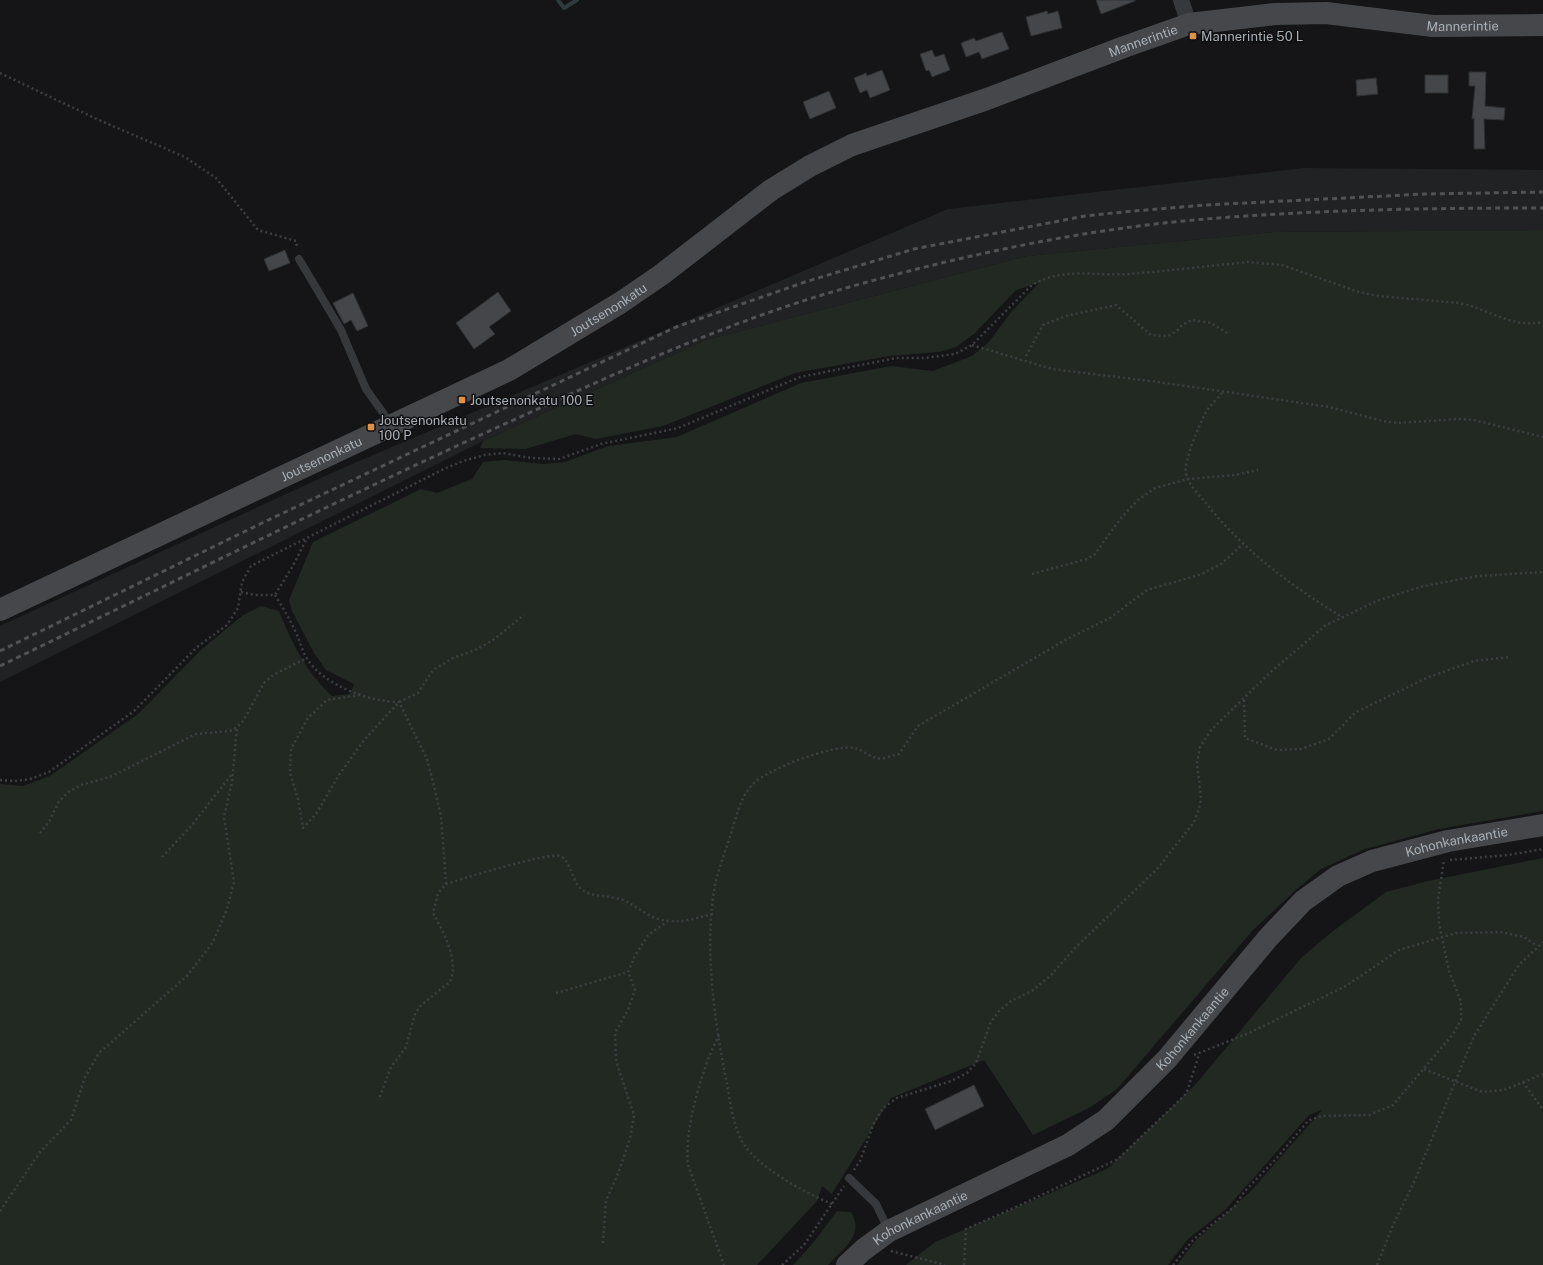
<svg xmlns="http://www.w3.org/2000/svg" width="1543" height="1265" font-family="'Public Sans',sans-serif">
  <rect width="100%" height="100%" fill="#151517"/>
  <path fill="#212224" d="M 1304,168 L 1543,170 L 1543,230 L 1274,232 L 1027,256 L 703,341 L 483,441 L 0,682 L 0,626 L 336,471 L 948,209 Z"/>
  <path fill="#222922" d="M 1543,230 L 1543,811 L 1439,829 L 1365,849 L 1321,869 L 1298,888 L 1253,930 L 1117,1089 L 1089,1108 L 1033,1135 L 984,1060 L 891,1098 L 832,1194 L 822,1186 L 817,1201 L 757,1265 L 0,1265 L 0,784 L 23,786 L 50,776 L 138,714 L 202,649 L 242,616 L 261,606 L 279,611 C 292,643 306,672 332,696 L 350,694 L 354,684 L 326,670 L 314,653 L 292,611 L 289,600 L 313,542 L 421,489 L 437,493 L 472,479 L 483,462 L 504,460 L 543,464 L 565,462 L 608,446 L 677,437 L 801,383 L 891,366 L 933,371 L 972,356 L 988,343 L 1012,311 L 1039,283 L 1016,290 L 975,333 L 956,347 L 939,352 L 889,356 L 795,373 L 663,426 L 596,439 L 576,434 L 525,449 L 480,448 L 483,441 L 703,341 L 1027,256 L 1274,232 Z
    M 1543,858 L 1543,1265 L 1177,1265 L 1196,1240 L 1251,1191 L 1322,1110 L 1309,1115 L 1226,1209 L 1188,1239 L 1168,1265 L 906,1265 L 935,1242 L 1107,1169 L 1195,1085 L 1301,958 L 1333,931 L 1386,892 L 1428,881 Z
    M 837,1211 L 851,1212 C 865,1236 843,1248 828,1265 L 793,1265 L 813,1243 Z"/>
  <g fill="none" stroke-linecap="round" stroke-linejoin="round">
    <path stroke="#2f3a3e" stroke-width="4" d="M 558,0 L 564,8 L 577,0"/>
  </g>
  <path fill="#44464a" stroke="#2f3033" d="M 1096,0 L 1135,0 L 1135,1 L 1101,14 Z
    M 1047,11 L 1048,14 L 1058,11 L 1062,28 L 1031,36 L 1026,17 Z
    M 1002,32 L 1009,49 L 982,59 L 979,52 L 966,57 L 961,43 L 974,38 L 976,41 Z
    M 932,50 L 935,57 L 944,54 L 950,70 L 932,77 L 929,70 L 926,71 L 920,54 Z
    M 882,70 L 890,90 L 870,98 L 867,90 L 860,93 L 854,78 L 866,73 L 867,76 Z
    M 1469,72 L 1486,72 L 1485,106 L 1505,108 L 1504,120 L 1484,119 L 1485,149 L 1474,149 L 1474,118 L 1472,119 L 1475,86 L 1469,86 Z
    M 1425,75 L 1448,75 L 1448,93 L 1425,93 Z
    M 1376,78 L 1378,94 L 1357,96 L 1356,80 Z
    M 829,91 L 836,108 L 810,119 L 803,102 Z
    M 285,250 L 290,263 L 269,271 L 264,259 Z
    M 498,292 L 511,311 L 489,327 L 495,334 L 474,349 L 456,323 Z
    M 353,293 L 368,326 L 357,331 L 351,320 L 344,324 L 333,303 Z
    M 974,1085 L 984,1106 L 935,1130 L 925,1109 Z"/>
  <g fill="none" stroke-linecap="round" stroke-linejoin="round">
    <path stroke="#3d3f42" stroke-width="2.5" stroke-dasharray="2 3" stroke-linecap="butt" d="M 0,73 L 101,121 L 185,157 L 216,178 L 258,230 L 296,241 L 297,249
      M 972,345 L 1052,369 L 1158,382 L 1329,407 L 1383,421 L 1397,423 L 1460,419 L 1474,420 L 1543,437
      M 1026,356 L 1043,325 L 1066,316 L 1116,305 L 1151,335 L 1168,336 L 1177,331 L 1182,325 L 1192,320 L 1211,323 L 1227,333
      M 1222,393 C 1217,399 1209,406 1205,414 C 1199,426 1183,462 1186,474 C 1189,485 1198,494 1205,502 C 1243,550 1290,585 1342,617
      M 1032,574 L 1087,559 L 1094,555 L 1121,518 L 1138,500 L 1155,488 L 1188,479 L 1235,475 L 1258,470
      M 241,592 L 255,595 L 275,595 L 294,564 L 307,538
      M 275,595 C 283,608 291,621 297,635 C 300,642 302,650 306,657 C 322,685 370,702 399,702 L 427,759 L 434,786 L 441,816 L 446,884 L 438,893 L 433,913 C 444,933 459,960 450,982 L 421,1005 L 415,1014 L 406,1047 L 391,1067 L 379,1099
      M 360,695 L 327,700 L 308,718 L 291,749 L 290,773 L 298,799 L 303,828 L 316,814 L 339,775 L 364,740 L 399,702 L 418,693 L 433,670 L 453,658 L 475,650 L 492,641 L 524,615
      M 1244,700 L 1245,738 L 1277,750 L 1301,749 L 1329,739 L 1356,712 L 1429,677 L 1474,661 L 1510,657
      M 0,780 L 14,781 L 30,779 L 49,772 L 134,711 L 197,647 L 227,625 L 238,608 L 242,582 L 251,566 L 444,469 L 463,461 L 485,455 L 502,453 L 531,458 L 559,459 L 601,444 L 678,428 L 800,377 L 896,358 L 925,358 L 955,354 L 972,345 L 1032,285 C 1062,267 1095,276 1128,274 C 1168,271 1208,266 1248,262 L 1282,265 L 1359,292 L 1378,296 L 1459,303 C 1487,308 1513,329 1543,322
      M 40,833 L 49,822 L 58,803 L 67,793 L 81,785 L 110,777 L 196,734 L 230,731 L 237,727 L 243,721 L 264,683 L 273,675 L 307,658
      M 162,857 L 192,825 L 232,774
      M 1450,860 L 1508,855 L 1543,849
      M 446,884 C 461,879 549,852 560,856 C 571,861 572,881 581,889 C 591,897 604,895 616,898 C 630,901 640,911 653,917 C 673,926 693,919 713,914
      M 556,993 L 628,972 L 635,956 L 648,935 L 668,921
      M 719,1035 C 702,1068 684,1129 688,1165 L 724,1265
      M 1194,1055 L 1249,1033 L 1346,986 L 1399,950 L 1456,933 L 1500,932 L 1524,937 L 1537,946
      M 1424,1069 L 1482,1092 L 1504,1090 L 1543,1074
      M 1523,1082 L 1543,1110
      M 854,1170 L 860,1161 L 874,1123 L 883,1108 L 897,1098 L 951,1081 L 967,1073 L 976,1063 L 990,1024 L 998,1012 L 1011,1001 L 1032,991 L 1051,975 L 1075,948 L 1158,868 L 1194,822 L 1199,809 L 1201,798 L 1197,763 L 1200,747 L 1211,730 L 1273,670 L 1326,625 L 1379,600 L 1424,586 L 1478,576 L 1543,572
      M 832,1204 C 806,1193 756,1167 742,1141 C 732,1122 730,1099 726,1079 C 714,1019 704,946 715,885 C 719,866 727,848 732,830 C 737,814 741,796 753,784 C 767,769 834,744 854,748 C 862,749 869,757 877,758 C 883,760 893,755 899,754 L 918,726 L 1067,639 L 1110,618 L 1147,590 L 1202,574 L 1221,564 L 1243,544
      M 0,1211 L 40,1152 L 71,1120 L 85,1077 L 99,1053 L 187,976 L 213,942 L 227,909 L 234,882 L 224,817 L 232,782 L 237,727
      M 603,1243 L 606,1201 L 619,1171 L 630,1139 L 634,1115 L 616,1061 L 615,1033 L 628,1010 L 635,990 L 628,972
      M 891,1251 L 945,1265
      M 782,1265 L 804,1245 L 844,1186
      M 964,1265 L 966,1229 L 1016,1207 L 1118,1159 L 1186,1094 L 1200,1052
      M 1173,1265 L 1194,1239 L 1235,1206 L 1244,1192 L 1275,1160 L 1308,1121 L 1321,1116 L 1369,1115 L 1393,1105 L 1453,1034 L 1461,1020 L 1461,1002 L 1449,971 L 1439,923 L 1438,899 L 1444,860
      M 1377,1265 L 1394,1223 L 1414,1182 L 1474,1036 L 1519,965 L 1543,942"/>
    <path stroke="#36383b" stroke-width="8" d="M 299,259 L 341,330 L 366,389 L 391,424
      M 849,1178 L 876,1204 L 889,1231"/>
    <path stroke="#36383b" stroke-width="16" d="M 1181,0 L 1189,24"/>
    <g stroke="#45474b" stroke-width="22">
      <path id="s1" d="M 0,610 L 509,370 L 620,303 L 661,275 L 771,190 L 810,166 L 852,145 L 987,99 L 1124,47 L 1189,24 L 1275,14 L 1326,13 L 1433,26 L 1543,25"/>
      <path id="s2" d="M 847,1265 L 863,1250 L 889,1231 L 1068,1145 L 1106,1120 L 1167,1059 L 1268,938 L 1303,901 L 1338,876 L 1372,861 L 1448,841 L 1543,825"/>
    </g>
    <path stroke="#505256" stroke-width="3" stroke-dasharray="5 4" stroke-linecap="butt" d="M 0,651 L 262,523 L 676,327 L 805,282 L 914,249 L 1085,216 L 1123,212 L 1205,205 L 1425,194 L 1543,192
      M 0,666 C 172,583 343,497 518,418 C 627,368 737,318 853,286 C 961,256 1071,232 1183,221 C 1302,210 1423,208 1543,208"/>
  </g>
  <g fill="#e19143" stroke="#101012" stroke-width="1.5">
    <rect x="1189" y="32" width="8" height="8" rx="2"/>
    <rect x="458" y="396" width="8" height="8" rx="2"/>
    <rect x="367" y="423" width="8" height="8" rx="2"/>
  </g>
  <g text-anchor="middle" stroke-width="3" stroke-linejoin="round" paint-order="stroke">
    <g font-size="13" fill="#a8afb6" stroke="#101012">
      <text dy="5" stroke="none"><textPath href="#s1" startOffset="1607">Mannerintie</textPath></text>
      <text dy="5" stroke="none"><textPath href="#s1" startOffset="1283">Mannerintie</textPath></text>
      <text dy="5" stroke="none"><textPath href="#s1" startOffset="679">Joutsenonkatu</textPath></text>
      <text dy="5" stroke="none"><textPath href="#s1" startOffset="355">Joutsenonkatu</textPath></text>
      <text dy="5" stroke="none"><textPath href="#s2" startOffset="760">Kohonkankaantie</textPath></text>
      <text dy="5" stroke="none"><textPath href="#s2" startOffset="424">Kohonkankaantie</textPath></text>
      <text dy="5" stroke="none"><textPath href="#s2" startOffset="88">Kohonkankaantie</textPath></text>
    </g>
    <g font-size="13" fill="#a8afb6" stroke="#101012" text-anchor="start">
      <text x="1201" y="41">Mannerintie 50 L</text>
      <text x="470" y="405">Joutsenonkatu 100 E</text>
      <text x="379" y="425">Joutsenonkatu<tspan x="379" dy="15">100 P</tspan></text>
    </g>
  </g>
</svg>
